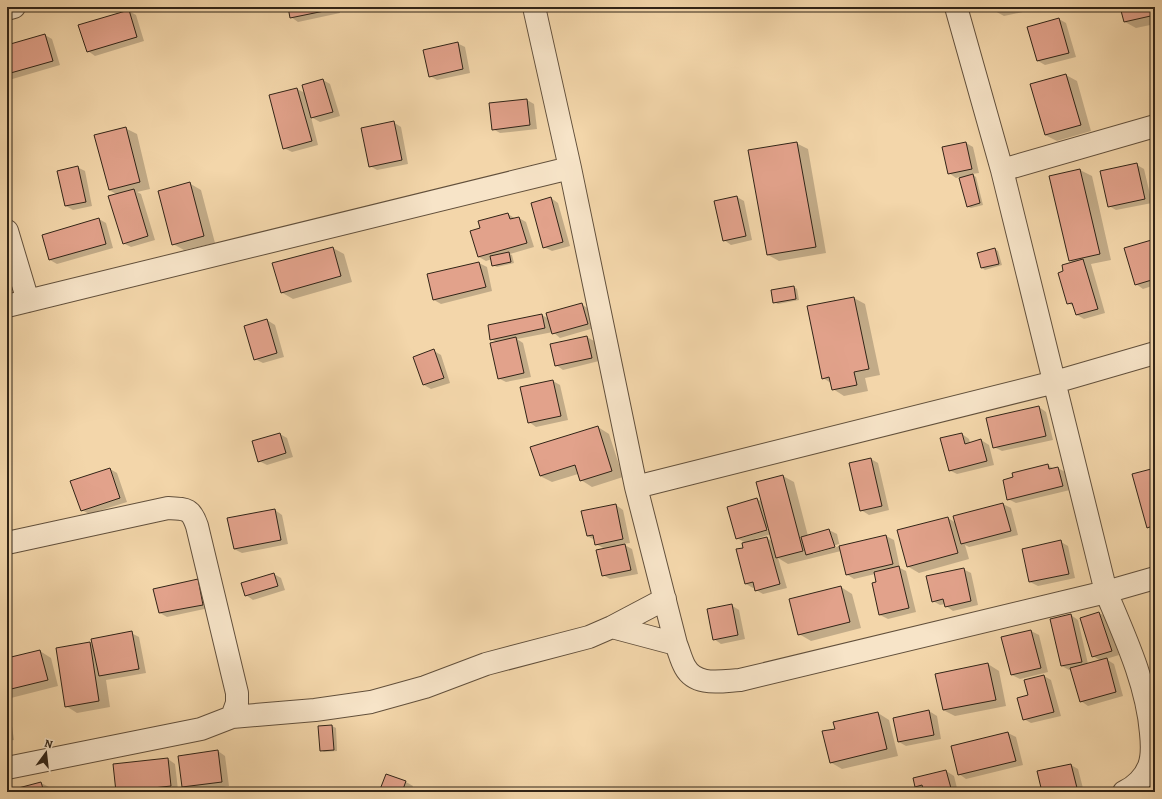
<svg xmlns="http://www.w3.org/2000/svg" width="1162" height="799" font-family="Alegreya,serif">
  <rect width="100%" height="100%" fill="#f3d6aa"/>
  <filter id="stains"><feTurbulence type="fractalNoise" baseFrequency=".005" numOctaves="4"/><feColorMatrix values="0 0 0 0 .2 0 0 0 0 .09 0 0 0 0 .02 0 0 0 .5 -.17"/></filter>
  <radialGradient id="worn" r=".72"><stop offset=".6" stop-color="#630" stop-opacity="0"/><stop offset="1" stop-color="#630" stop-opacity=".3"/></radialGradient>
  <path fill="#0003" fill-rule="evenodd" d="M 289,7 L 339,7 L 340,13 L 298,22 L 291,17 Z
    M 992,7 L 1046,7 L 1004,16 L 993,10 Z
    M 1121,7 L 1155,7 L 1155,24 L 1136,28 L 1125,22 Z
    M 129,11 L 136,15 L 144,41 L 95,56 L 88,51 Z
    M 1059,19 L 1066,23 L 1076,57 L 1045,65 L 1038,61 L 1028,28 Z
    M 45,35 L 52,39 L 60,65 L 9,80 L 7,78 L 7,46 Z
    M 457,43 L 465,47 L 470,73 L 437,80 L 430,76 Z
    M 1066,75 L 1077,81 L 1091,131 L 1057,141 L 1045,135 Z
    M 323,80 L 330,84 L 340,116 L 320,122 L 311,117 L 318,145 L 292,152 L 284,148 L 297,89 L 305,93 Z
    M 527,100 L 534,104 L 537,129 L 500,133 L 493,129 Z
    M 393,122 L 401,127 L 408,164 L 377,170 L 370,166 Z
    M 125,128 L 137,134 L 150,189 L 137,192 L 141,194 L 155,240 L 131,247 L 123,243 L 118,195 L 109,190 Z
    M 796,143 L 808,149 L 826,253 L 779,261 L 768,255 Z
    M 966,143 L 973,147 L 979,173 L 972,174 L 976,177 L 983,205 L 971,208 L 967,206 L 960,177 L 956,178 L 949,173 Z
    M 1137,165 L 1144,169 L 1152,203 L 1116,210 L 1109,206 Z
    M 77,167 L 85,171 L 92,206 L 73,210 L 66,206 Z
    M 1080,170 L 1092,176 L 1111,260 L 1091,264 L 1105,313 L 1084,319 L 1077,315 L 1075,307 L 1068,303 L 1074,263 L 1069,260 L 1050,176 Z
    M 189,183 L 201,190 L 215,243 L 184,250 L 173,244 Z
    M 737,197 L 744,201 L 752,240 L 731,245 L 724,240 Z
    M 551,198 L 558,203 L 570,246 L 552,251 L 544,247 Z
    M 508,214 L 516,219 L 519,218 L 526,222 L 534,247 L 510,254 L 512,255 L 514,263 L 497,267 L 493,265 L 492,259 L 486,261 L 479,257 L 481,229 Z
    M 99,219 L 106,223 L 113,248 L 57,264 L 50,260 L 43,235 Z
    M 1155,240 L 1155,285 L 1143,289 L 1136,284 Z
    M 333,248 L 344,254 L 352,282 L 293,299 L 281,292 Z
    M 995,249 L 998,251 L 1002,265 L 985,270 L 982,268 Z
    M 479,263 L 487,267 L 492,291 L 441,304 L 434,300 Z
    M 794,287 L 797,289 L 799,300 L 778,304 L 774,302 Z
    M 854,298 L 865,304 L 880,375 L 865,378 L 868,391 L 844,396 L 833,389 L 831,383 L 823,378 Z
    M 581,304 L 589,309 L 594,328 L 560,338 L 553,332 L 517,339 L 523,343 L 531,377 L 506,382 L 498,378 L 497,342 L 491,339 L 542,315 L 549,319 Z
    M 267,320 L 275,325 L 284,357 L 263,363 L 255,359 Z
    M 587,337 L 594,341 L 599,361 L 563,370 L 556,365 Z
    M 434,351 L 441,355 L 450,383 L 431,389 L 424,385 Z
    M 553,381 L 560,385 L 568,420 L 536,427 L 529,422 Z
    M 1039,407 L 1046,412 L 1053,440 L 1002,451 L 994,447 Z
    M 598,427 L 609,434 L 623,477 L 592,487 L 581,480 L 578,474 L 552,482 L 540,476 Z
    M 280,434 L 287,438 L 293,457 L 267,465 L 259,461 Z
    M 962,434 L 969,439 L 970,443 L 981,440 L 989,445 L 994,465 L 957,474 L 949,470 Z
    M 871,459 L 878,463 L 889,510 L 869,515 L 861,510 Z
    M 1048,465 L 1054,469 L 1058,468 L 1065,472 L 1070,490 L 1016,503 L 1008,499 Z
    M 110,469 L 117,473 L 127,502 L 89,514 L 82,510 Z
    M 1155,469 L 1155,531 L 1148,527 Z
    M 783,476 L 794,482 L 808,536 L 829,530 L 837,534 L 840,547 L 886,536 L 894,540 L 900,568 L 906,571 L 916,612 L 888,619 L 880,615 L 873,584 L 878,583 L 875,574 L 854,579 L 846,574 L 841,551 L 788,564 L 778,558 L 787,588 L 763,594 L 756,590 L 755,587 L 753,588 L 746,584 L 745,548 L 746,543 L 737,538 L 757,499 L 762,502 ZM 771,527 L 772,529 L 741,538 L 741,536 ZM 771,534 L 773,542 L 767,538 L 756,541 L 755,539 ZM 839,544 L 840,546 L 813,554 L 813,552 Z
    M 1003,504 L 1011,508 L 1018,535 L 969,547 L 965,545 L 969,559 L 919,573 L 907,566 L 948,518 L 956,523 Z
    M 616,505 L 623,510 L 630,543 L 623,544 L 632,549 L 638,574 L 610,579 L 603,575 L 605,549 L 596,544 L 595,540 L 587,536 Z
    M 275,510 L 282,515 L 288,544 L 242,553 L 234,549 Z
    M 1061,542 L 1068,546 L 1075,578 L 1038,586 L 1030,582 L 1023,550 Z
    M 963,569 L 971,573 L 978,605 L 953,611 L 946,606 L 945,604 L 940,605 L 933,601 Z
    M 274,574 L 281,578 L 285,590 L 253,600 L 246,595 Z
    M 197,581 L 205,585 L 209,608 L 167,617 L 160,613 Z
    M 841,587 L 852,594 L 861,628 L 811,641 L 799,634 Z
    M 731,605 L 739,610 L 745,639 L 721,644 L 714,639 Z
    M 1099,613 L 1107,617 L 1119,655 L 1106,659 L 1114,664 L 1123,696 L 1088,706 L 1081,701 L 1072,669 L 1069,670 L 1062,666 L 1071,615 L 1078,620 L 1088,664 L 1101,661 L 1093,656 L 1081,619 Z
    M 1031,631 L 1039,635 L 1048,672 L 1020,679 L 1012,675 L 1002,638 Z
    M 131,633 L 139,637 L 146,673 L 106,680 L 110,707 L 77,713 L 66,706 L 90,643 L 94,646 Z
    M 40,651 L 51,658 L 58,686 L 7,699 L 7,659 Z
    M 988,664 L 999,671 L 1006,706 L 955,716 L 943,710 Z
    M 1044,676 L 1051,680 L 1061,716 L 1031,723 L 1024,719 L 1029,696 Z
    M 7,710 L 10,712 L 14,740 L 7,741 Z
    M 929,711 L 937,716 L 941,739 L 906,746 L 899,742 Z
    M 878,713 L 889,720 L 898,756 L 842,769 L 830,762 Z
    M 332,726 L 336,728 L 337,751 L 324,752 L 321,750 L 319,727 Z
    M 1008,733 L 1016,737 L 1023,765 L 966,779 L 959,774 Z
    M 218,751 L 225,756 L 229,786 L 191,791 L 183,786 Z
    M 168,759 L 175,764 L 178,790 L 159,792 L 117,792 Z
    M 1071,765 L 1078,769 L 1084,792 L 1043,792 Z
    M 946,771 L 954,776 L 958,792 L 925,792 L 916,786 Z
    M 386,775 L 406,782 L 413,786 L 411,792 L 380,792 Z
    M 41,783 L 49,787 L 50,792 L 7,792 Z"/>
  <path fill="#e2a28b" stroke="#312417" d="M 288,7 L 333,7 L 334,9 L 290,18 Z
    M 991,7 L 1007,7 L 992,10 Z
    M 1120,7 L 1155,7 L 1155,15 L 1124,22 Z
    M 129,10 L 137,37 L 87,52 L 78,25 Z
    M 1059,18 L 1069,53 L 1037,61 L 1027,27 Z
    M 45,34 L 53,61 L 7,74 L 7,45 Z
    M 458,42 L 463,69 L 429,77 L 423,50 Z
    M 1066,74 L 1081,125 L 1045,135 L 1030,84 Z
    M 323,79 L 333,112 L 311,118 L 302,85 Z
    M 297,88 L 312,141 L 283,149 L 269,95 Z
    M 527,99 L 530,125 L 492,130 L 489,103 Z
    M 394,121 L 402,160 L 369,167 L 361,128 Z
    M 126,127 L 140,182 L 109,190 L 94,135 Z
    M 797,142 L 816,247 L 767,255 L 748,150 Z
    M 966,142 L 972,169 L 948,174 L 942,147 Z
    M 1137,163 L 1145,199 L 1108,207 L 1100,171 Z
    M 78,166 L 86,202 L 65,206 L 57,171 Z
    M 1080,169 L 1100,254 L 1069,261 L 1049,176 Z
    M 973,174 L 980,203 L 967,207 L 959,178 Z
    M 190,182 L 204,236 L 172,245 L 158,191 Z
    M 134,189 L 148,236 L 123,244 L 108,196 Z
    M 737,196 L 746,236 L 723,241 L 714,201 Z
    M 551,197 L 563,242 L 543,248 L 531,203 Z
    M 508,213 L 510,219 L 519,217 L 527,243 L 478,257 L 470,231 L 480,228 L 478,221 Z
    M 99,218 L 106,244 L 49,260 L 42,235 Z
    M 1155,239 L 1155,279 L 1135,285 L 1124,248 Z
    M 333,247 L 341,276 L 281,293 L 272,263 Z
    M 995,248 L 999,264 L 981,268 L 977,253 Z
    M 509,252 L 511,262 L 492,266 L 490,256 Z
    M 1083,259 L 1098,309 L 1076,315 L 1072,303 L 1067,304 L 1058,273 L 1063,271 L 1062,265 Z
    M 479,262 L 486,287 L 433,300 L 427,274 Z
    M 794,286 L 796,299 L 773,303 L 771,290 Z
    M 854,297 L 869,369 L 854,372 L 857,385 L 832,390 L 829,377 L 822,379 L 807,306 Z
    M 582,303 L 588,324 L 552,334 L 546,313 Z
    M 542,314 L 545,328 L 490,340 L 488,325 Z
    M 267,319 L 277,353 L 254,360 L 244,326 Z
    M 587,336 L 592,358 L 555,366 L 550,344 Z
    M 516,337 L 524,373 L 498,379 L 490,343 Z
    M 434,349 L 444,378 L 423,385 L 413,357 Z
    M 553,380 L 561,416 L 528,423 L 520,387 Z
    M 1039,406 L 1046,436 L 993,448 L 986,418 Z
    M 598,426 L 612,471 L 580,481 L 575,465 L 540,476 L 530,447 Z
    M 280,433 L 286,453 L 258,462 L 252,441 Z
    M 962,433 L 965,444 L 981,439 L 987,461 L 949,471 L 940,438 Z
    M 871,458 L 882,506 L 860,511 L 849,463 Z
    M 1048,464 L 1049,469 L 1058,467 L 1063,486 L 1007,500 L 1003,480 L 1013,477 L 1012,473 Z
    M 110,468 L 120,498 L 81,511 L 70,481 Z
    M 1155,468 L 1155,525 L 1147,528 L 1132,474 Z
    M 783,475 L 803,551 L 776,558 L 756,482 Z
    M 757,498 L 767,530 L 736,539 L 727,507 Z
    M 1003,503 L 1011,531 L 961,544 L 953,516 Z
    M 616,504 L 623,539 L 595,545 L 593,535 L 587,536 L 581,511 Z
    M 275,509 L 281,540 L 234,549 L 227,518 Z
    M 948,517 L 958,553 L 907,567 L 897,530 Z
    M 829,529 L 835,547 L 806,555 L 801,537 Z
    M 886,535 L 893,564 L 846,575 L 839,546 Z
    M 767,537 L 780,584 L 755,591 L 753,582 L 745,584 L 736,549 L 743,548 L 742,543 Z
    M 1061,540 L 1069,574 L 1029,582 L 1022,549 Z
    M 625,544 L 631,570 L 602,576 L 596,550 Z
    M 899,566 L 909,608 L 879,615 L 872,583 L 876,582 L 874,572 Z
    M 964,568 L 971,601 L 945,607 L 943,599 L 932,602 L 926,576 Z
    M 274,573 L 278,586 L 245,596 L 241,583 Z
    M 198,579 L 203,605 L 159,613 L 153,589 Z
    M 841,586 L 850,622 L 798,635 L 789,599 Z
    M 732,604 L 738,635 L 713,640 L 707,609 Z
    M 1099,612 L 1112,651 L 1092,657 L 1080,618 Z
    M 1071,614 L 1082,662 L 1061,666 L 1050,619 Z
    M 1031,630 L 1041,668 L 1011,675 L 1001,637 Z
    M 132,631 L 139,669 L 99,676 L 91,639 Z
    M 90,642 L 99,701 L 65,707 L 56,648 Z
    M 40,650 L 48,680 L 7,690 L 7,658 Z
    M 1107,658 L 1116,692 L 1080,702 L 1070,668 Z
    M 988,663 L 996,700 L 943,710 L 935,674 Z
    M 1044,675 L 1054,712 L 1023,720 L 1017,698 L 1028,695 L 1024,680 Z
    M 929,710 L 934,735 L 898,742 L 893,718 Z
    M 878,712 L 887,749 L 830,763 L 822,731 L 835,729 L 833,722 Z
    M 332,725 L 334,750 L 320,751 L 318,726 Z
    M 1008,732 L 1016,761 L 958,775 L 951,746 Z
    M 218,750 L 222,782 L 182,787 L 178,756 Z
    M 168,758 L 171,786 L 116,792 L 113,764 Z
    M 1071,764 L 1078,792 L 1042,792 L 1037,771 Z
    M 946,770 L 952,792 L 924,792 L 922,785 L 915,787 L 913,778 Z
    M 386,774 L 406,781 L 402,792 L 379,792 Z
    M 41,782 L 44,792 L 7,792 L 7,791 Z"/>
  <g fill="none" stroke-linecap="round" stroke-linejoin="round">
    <defs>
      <path id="street" d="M 534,7 L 570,168 L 636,487 L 676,644 C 679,651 681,660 685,667 C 696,687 721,681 740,680 L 1106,592 L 1155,578
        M 956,7 L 1002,170 L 1106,592 C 1125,637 1147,684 1151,733 C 1152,743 1153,756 1149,766 C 1145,777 1135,787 1124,792
        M 7,9 L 14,7
        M 1002,170 L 1155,126
        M 7,231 L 28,301
        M 7,306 L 570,168
        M 636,487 L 1055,382 L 1155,353
        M 7,543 L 168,508 C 186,509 191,508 197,526 L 237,693 L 237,703 L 232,717
        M 612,627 L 676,644
        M 7,768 L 201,729 L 232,717 L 315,710 L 371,702 L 425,687 L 486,664 L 589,637 L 612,627 L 665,599"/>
    </defs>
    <use href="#street" stroke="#62503c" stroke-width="24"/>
    <use href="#street" stroke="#f7e4c8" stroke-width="22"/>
  </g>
  <rect width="1162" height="799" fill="none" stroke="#f3d6aa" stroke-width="24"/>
  <rect x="8" y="8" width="1146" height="783" fill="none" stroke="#312417" stroke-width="2"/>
  <rect x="12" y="12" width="1138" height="775" fill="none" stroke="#312417"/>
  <g transform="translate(46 753) rotate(15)" stroke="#f7e4c8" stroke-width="3" paint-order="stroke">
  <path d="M0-3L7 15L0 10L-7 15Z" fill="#312417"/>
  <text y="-6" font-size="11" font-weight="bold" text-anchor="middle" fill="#312417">N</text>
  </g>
  <rect width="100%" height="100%" filter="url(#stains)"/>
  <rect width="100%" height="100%" fill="url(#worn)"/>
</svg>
